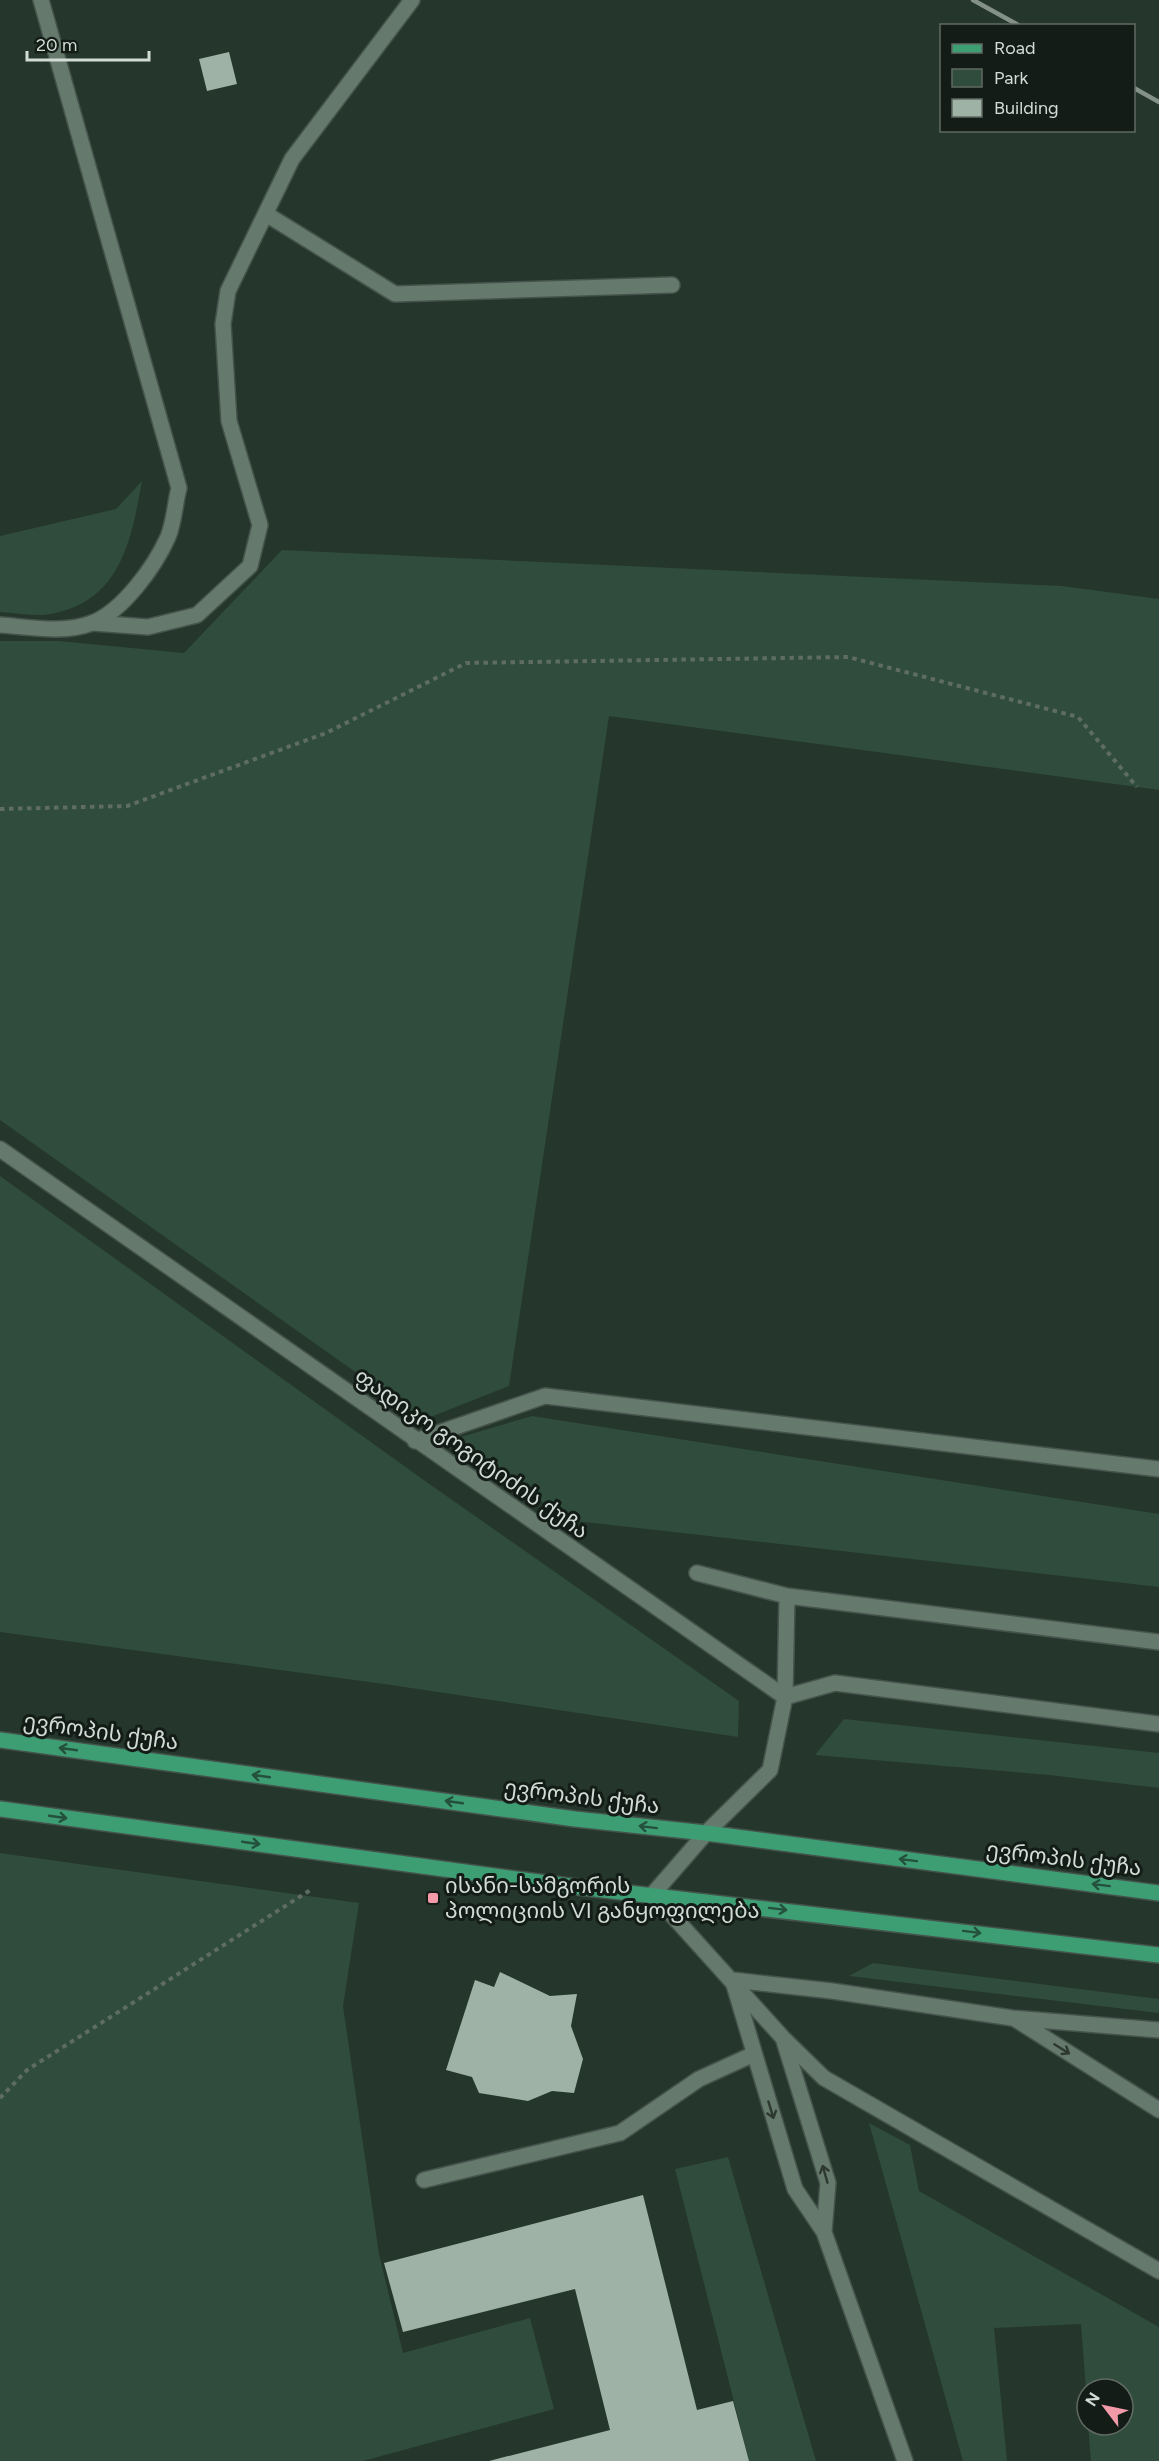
<svg xmlns="http://www.w3.org/2000/svg" width="1159" height="2461" font-family="Figtree,'Noto Sans Georgian',sans-serif">
  <rect width="100%" height="100%" fill="#25362c"/>
  <path fill="#2f4c3c" d="M 142,481 C 131,541 121,601 51,614 C 35,617 16,613 0,612 L 0,536 L 116,509 Z
    M 282,550 L 1062,586 L 1159,599 L 1159,790 L 609,716 L 509,1386 L 423,1420 L 0,1120 L 0,641 L 59,641 L 184,653 Z
    M 0,1176 L 428,1483 L 739,1701 L 738,1737 L 384,1684 L 0,1632 Z
    M 532,1416 L 1159,1514 L 1159,1587 L 567,1520 L 454,1439 Z
    M 844,1719 L 1159,1753 L 1159,1788 L 1049,1775 L 815,1755 Z
    M 0,1853 L 359,1903 L 343,2006 L 379,2254 L 403,2353 L 530,2318 L 554,2409 L 363,2461 L 0,2461 Z
    M 873,1963 L 1159,1999 L 1159,2013 L 849,1976 Z
    M 869,2123 L 910,2145 L 919,2191 L 1159,2327 L 1159,2461 L 1091,2461 L 1088,2425 L 1123,2425 L 1123,2389 L 1087,2389 L 1087,2403 L 1081,2324 L 994,2328 L 1007,2461 L 963,2461 Z
    M 728,2157 L 816,2461 L 749,2461 L 675,2169 Z"/>
  <path fill="#9eb2a5" d="M 229,52 L 237,84 L 207,91 L 199,59 Z
    M 500,1972 L 550,1996 L 577,1994 L 571,2026 L 583,2059 L 574,2093 L 552,2091 L 528,2101 L 479,2093 L 472,2077 L 446,2070 L 475,1980 L 494,1987 Z
    M 643,2195 L 697,2410 L 733,2401 L 749,2461 L 489,2461 L 610,2430 L 575,2289 L 403,2332 L 384,2263 Z"/>
  <g fill="none" stroke-linecap="round" stroke-linejoin="round">
    <defs>
      <path id="lane" d="M 266,214 L 395,294 L 672,285
        M 92,623 L 148,627 L 197,615 L 250,566 L 260,525 L 229,421 L 223,324 L 228,291 L 292,159 L 412,0
        M 415,1441 L 545,1396 L 1159,1469
        M 697,1573 L 787,1596
        M 785,1697 L 787,1596 L 1159,1642
        M 653,1894 L 783,2038 L 824,2078 L 1159,2271
        M 733,1980 L 832,1991 L 1012,2018 L 1159,2030
        M 734,1985 L 795,2189 L 824,2232 L 905,2461
        M 1015,2019 L 1159,2110
        M 784,2041 L 828,2183 L 824,2232
        M 424,2180 L 620,2133 L 699,2079 L 754,2054"/>
      <path id="street" d="M 0,625 C 29,627 64,634 92,623 C 123,611 155,566 168,537 C 174,523 175,503 179,488 L 41,0
        M 0,1149 L 785,1697
        M 785,1697 L 835,1683 L 1159,1724
        M 653,1894 L 706,1833 L 770,1770 L 785,1697"/>
      <path id="primary" d="M 0,1740 L 575,1819 L 706,1833 L 1159,1893
        M 0,1809 L 569,1886 L 1159,1955"/>
    </defs>
    <use href="#lane" stroke="#44534b" stroke-width="18"/>
    <use href="#street" stroke="#44534b" stroke-width="18"/>
    <use href="#primary" stroke="#44534b" stroke-width="18"/>
    <path stroke="#5e6c64" stroke-width="4" stroke-dasharray="4.5 4.5" stroke-linecap="butt" d="M 0,809 L 127,806 L 326,733 L 466,663 L 848,657 L 1078,717 L 1137,787
      M 0,2098 L 27,2070 L 312,1889"/>
    <use href="#lane" stroke="#66796d" stroke-width="15"/>
    <use href="#street" stroke="#66796d" stroke-width="15"/>
    <use href="#primary" stroke="#3d9e74" stroke-width="15"/>
    <path stroke="#849189" stroke-width="4.5" d="M 973,0 L 1020,26
      M 1134,88 L 1159,102"/>
  </g>
  <defs><path id="oneway-shaft" d="M-6 0H5M1.5-3L5.5 0L1.5 3" fill="none" stroke-width="1.6" stroke-linecap="round" stroke-linejoin="round" transform="scale(1.5)"/></defs>
  <g stroke="#24503c">
    <use href="#oneway-shaft" transform="translate(68 1749) rotate(-172)"/>
    <use href="#oneway-shaft" transform="translate(261 1776) rotate(-172)"/>
    <use href="#oneway-shaft" transform="translate(454 1802) rotate(-172)"/>
    <use href="#oneway-shaft" transform="translate(58 1817) rotate(8)"/>
    <use href="#oneway-shaft" transform="translate(648 1827) rotate(-173)"/>
    <use href="#oneway-shaft" transform="translate(251 1843) rotate(8)"/>
    <use href="#oneway-shaft" transform="translate(908 1860) rotate(-173)"/>
    <use href="#oneway-shaft" transform="translate(1101 1885) rotate(-173)"/>
    <use href="#oneway-shaft" transform="translate(778 1909) rotate(7)"/>
    <use href="#oneway-shaft" transform="translate(972 1932) rotate(7)"/>
  </g>
  <g stroke="#2d3831">
    <use href="#oneway-shaft" transform="translate(1062 2049) rotate(32)"/>
    <use href="#oneway-shaft" transform="translate(771 2110) rotate(73)"/>
    <use href="#oneway-shaft" transform="translate(825 2174) rotate(-106)"/>
  </g>
  <rect fill="#f39aa9" stroke="#141c17" stroke-width="2" x="427" y="1892" width="12" height="12" rx="3"/>
  <g text-anchor="middle" stroke-width="6" stroke-linejoin="round" paint-order="stroke">
    <g font-size="22" fill="#d2dcd6" stroke="#141c17">
      <text transform="translate(472 1453) rotate(35)" y="8">ფადიკო გოგიტიძის ქუჩა</text>
      <text transform="translate(101 1731) rotate(8)" y="8">ევროპის ქუჩა</text>
      <text transform="translate(582 1796) rotate(7)" y="8">ევროპის ქუჩა</text>
      <text transform="translate(1064 1858) rotate(7)" y="8">ევროპის ქუჩა</text>
    </g>
    <g font-size="22" fill="#d2dcd6" stroke="#141c17" text-anchor="start">
      <text x="445" y="1893">ისანი-სამგორის<tspan x="445" dy="25">პოლიციის VI განყოფილება</tspan></text>
    </g>
  </g>
  <rect x="940" y="24" width="195" height="108" fill="#141c17" stroke="#606963" stroke-width="1.5"/>
  <rect x="952" y="44" width="30" height="9" fill="#3d9e74" stroke="#606963" stroke-width="1.5"/>
  <text x="994" y="54" font-size="18" fill="#d2dcd6">Road</text>
  <rect x="952" y="69" width="30" height="18" fill="#2f4c3c" stroke="#606963" stroke-width="1.5"/>
  <text x="994" y="84" font-size="18" fill="#d2dcd6">Park</text>
  <rect x="952" y="99" width="30" height="18" fill="#9eb2a5" stroke="#606963" stroke-width="1.5"/>
  <text x="994" y="114" font-size="18" fill="#d2dcd6">Building</text>
  <g transform="translate(1105 2407) rotate(302)"><circle r="28" fill="#141c17" stroke="#606963" stroke-width="1.5"/>
  <path d="M0-4.5L10 22L0 15L-10 22Z" fill="#f39aa9"/>
  <text y="-9" font-size="16" font-weight="bold" text-anchor="middle" fill="#d2dcd6">N</text>
  </g>
  <path d="M27 51v9h122v-9" fill="none" stroke="#d2dcd6" stroke-width="3"/>
  <text x="36" y="51" font-size="18" fill="#d2dcd6" stroke="#141c17" stroke-width="4.5" paint-order="stroke">20 m</text>
</svg>
